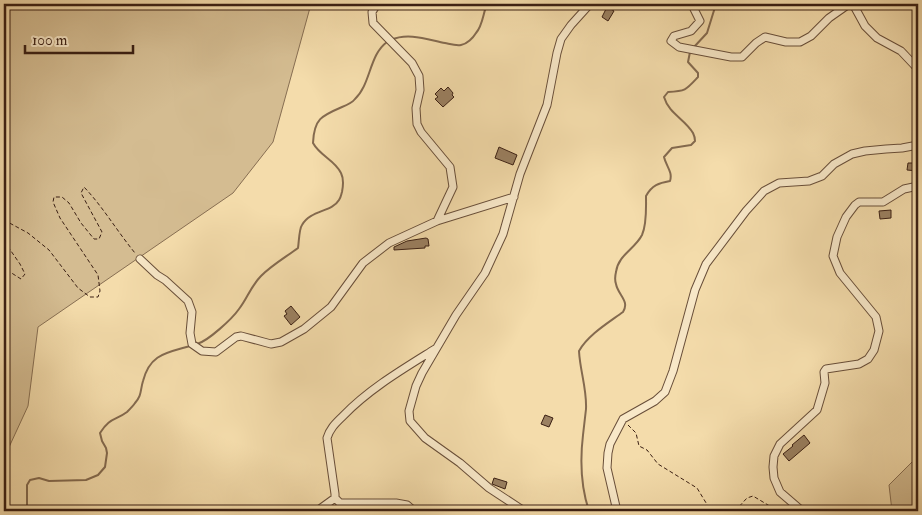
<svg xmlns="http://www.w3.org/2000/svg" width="922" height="515" font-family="'IM FELL Double Pica',serif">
  <rect width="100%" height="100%" fill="#f4dcab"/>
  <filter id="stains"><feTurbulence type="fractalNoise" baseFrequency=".004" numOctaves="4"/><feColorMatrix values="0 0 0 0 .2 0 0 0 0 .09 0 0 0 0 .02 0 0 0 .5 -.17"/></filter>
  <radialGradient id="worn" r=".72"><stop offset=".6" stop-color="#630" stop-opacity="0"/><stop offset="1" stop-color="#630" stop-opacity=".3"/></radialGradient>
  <path fill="#d4bc91" stroke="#876e52" d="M 4,4 L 311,4 L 273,142 L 233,193 L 38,327 L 28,406 L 4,458 Z
    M 918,456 L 918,511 L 892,511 L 889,485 Z"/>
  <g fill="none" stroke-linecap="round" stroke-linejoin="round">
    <path stroke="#846a4f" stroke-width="2" d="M 391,40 C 408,32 429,40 445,43 C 450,44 456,46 461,45 C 467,44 473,38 476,33 C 483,25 483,13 487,4
      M 694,47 L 707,33 L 716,4
      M 197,344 C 208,341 232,319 239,309 C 247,299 251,286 261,276 C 272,265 286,257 298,248 C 299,242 299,229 302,225 C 310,210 332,212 339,200 C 341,197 341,195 342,192 C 343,187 344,179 341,173 C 335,160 320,156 313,143 C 314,119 321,116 342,107 C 347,105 352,103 355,99 C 371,84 369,55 387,42
      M 27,511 L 27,485 L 30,480 L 39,478 L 49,481 L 86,480 L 98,475 L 105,467 L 107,453 L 106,448 L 102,441 L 100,433 C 110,417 115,421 127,412 C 130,409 133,406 135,403 C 142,395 140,391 143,381 C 150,354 166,353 190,346
      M 589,511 C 581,487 580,460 583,435 C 584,426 585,417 586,409 C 587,389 580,371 579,351 C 588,335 608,323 623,312 C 630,301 618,295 616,284 C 615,281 615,276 616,272 C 618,255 635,249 642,235 C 647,224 646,208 646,196 C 652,185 659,183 670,181 C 673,172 666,166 664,157 L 672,148 L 691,145 L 695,141 C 695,138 694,135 693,133 C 685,119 669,114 664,97 L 668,92 C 686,91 686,90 698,77 L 698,73 L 688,62 L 690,52"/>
  </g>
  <path fill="#9b8162" stroke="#3a1f13" d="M 607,7 L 614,11 L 608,21 L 602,17 Z
    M 448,87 L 453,93 L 452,95 L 454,97 L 443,107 L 435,99 L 438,97 L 435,94 L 441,88 L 444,91 Z
    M 499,147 L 517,155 L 513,165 L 495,158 Z
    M 908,163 L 918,163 L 918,171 L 907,170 Z
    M 891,210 L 891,218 L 880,219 L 879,211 Z
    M 426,238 L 428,239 L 429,246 L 425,246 L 425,248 L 394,250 L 394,247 L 407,241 Z
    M 291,306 L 300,317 L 291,325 L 284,316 L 287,314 L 285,311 Z
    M 545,415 L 553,418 L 549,427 L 541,424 Z
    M 804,435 L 810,443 L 789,461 L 783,454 L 793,446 L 792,445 Z
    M 494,478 L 507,482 L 505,489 L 492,484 Z"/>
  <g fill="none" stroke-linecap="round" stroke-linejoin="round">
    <defs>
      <path id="minor" d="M 377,4 L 372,12 L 373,23 L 412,63 L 419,76 L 420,90 L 416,108 L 417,124 L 421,132 L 450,167 L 453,187 L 437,221
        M 696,4 L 694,9 L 700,21 L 691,31 L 674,36 L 671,41 L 679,47 L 731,57 L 742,57 L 756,43 L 765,37 L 786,42 L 800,42 L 811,36 L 829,18 L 849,4
        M 853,4 L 865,26 L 877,38 L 901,51 L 918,69
        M 140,259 L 157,275 L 165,280 L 188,301 L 192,312 L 190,333 L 192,344 L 202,351 L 216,352 L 236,337 L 241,336 L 271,344 L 281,342 L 304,329 L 331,307 L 363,263 L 389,243 L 437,221 L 514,197
        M 335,498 L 335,494 L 327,438 C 330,428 336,423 343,416 C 369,389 403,369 435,349
        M 335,498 L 340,503 L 396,503 L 407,505 L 414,511
        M 317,511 L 335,498
        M 524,511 L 489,488 L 460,463 L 425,438 L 410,421 L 409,411 L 416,386 L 422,373 L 456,315 L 485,273 L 503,234 L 520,174 L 547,105 L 557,53 L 561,39 L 571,25 L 590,4
        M 617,511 L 607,468 L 608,453 L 610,444 L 623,419 L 655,401 L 665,392 L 673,371 L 695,290 L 706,264 L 746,211 L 764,191 L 779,183 L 809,181 L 822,176 L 834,164 L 852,154 L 865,151 L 886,149 L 902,148 L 918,145
        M 802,511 L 780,492 L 774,478 L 773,467 L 774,456 L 780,444 L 817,410 L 825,383 L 824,372 L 826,369 L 859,364 L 868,359 L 874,350 L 879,331 L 876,317 L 840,273 L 833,256 L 837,237 L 846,217 L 855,205 L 859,202 L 883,202 L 904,189 L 918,186"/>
    </defs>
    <use href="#minor" stroke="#684e39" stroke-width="9"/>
    <path stroke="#3a1f13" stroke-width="1" stroke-dasharray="4 2.5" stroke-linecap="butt" d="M 4,220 L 28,233 L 49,250 L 78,288 L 90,297 L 98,297 L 100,291 L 98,275 L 60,218 L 53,202 L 54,197 L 62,197 L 69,203 L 81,223 L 94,239 L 99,239 L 102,232 L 81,193 L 84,187 C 103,207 117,231 135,253
      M 4,241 L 20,264 L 25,274 L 21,279 L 10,272 L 4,266
      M 628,425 L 636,433 L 639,446 L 647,450 L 658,464 L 697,488 L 711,511
      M 735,511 L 747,498 L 753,496 L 778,511"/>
    <use href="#minor" stroke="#f8e8c8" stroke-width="7"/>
  </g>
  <rect width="922" height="515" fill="none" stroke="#f4dcab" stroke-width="20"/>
  <rect x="5" y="5" width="912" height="505" fill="none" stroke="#3a1f13" stroke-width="2.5"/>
  <rect x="10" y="10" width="902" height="495" fill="none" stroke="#3a1f13"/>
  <path d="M25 45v8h108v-8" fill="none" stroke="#3a1f13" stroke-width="2.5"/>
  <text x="32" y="45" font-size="15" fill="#3a1f13" stroke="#f8e8c8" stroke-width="4" paint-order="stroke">100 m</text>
  <rect width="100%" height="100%" filter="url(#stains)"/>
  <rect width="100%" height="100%" fill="url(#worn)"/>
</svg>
